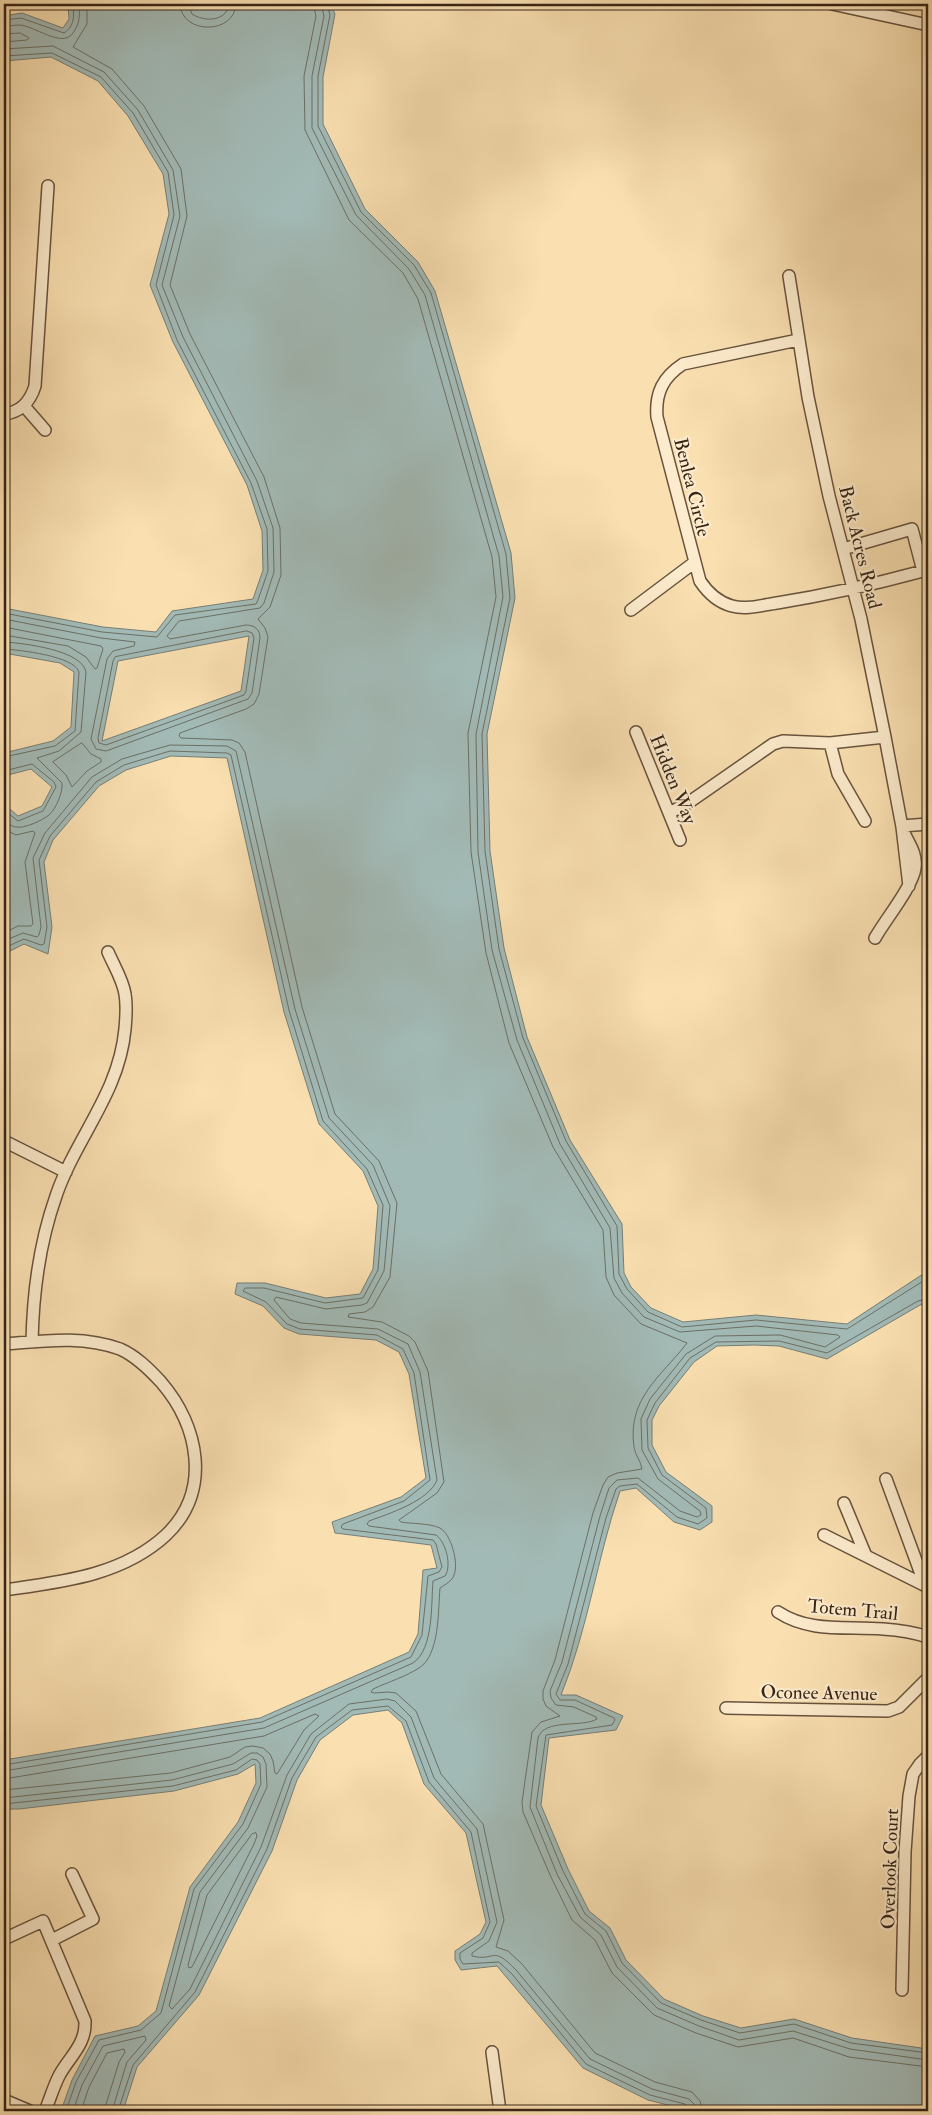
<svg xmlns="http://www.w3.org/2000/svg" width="932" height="2115" font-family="'IM FELL Double Pica',serif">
  <rect width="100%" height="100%" fill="#fae0b1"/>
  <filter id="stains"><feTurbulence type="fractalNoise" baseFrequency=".004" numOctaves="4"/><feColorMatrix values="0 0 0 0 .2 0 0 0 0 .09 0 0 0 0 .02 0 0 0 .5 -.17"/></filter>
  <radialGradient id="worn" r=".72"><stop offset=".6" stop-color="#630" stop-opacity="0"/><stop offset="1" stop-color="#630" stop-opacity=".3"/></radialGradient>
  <path fill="#a2bab6" stroke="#777e76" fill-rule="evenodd" d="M 68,4 L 195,4 L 205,9 L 217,6 L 217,4 L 331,4 L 335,14 L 323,77 L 323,124 L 365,209 L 418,262 L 435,291 L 511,553 L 515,598 L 487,734 L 490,851 L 504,948 L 527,1037 L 570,1140 L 622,1224 L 624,1273 L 631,1287 L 651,1308 L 683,1322 L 756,1315 L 847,1324 L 923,1274 L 928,1273 L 928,1303 L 920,1305 L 827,1359 L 779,1346 L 754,1345 L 717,1346 L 694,1362 L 659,1406 L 652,1420 L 652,1445 L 666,1472 L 712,1506 L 712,1522 L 700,1530 L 674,1522 L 636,1488 L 620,1491 C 597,1558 588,1629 561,1695 L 576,1695 L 623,1716 L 616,1730 L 549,1738 L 541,1805 L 568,1869 L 589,1911 L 610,1928 L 626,1960 L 664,1999 L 703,2016 L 741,2028 L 794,2019 L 852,2038 L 928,2049 L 928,2111 L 692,2111 L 648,2100 L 583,2068 L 497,1966 L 461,1970 L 455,1960 L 455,1951 L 480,1934 L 486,1922 L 466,1833 L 424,1784 L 402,1723 L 388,1710 L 353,1715 L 320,1740 L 297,1780 L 272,1851 L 199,1995 L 137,2067 L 123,2111 L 61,2111 L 72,2080 L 95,2036 L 138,2026 L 156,2011 L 190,1887 L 238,1822 L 256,1783 L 255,1764 L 238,1774 L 174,1791 L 19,1809 L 4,1809 L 4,1760 L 260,1718 L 409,1652 L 418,1634 L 423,1570 L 437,1568 L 431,1545 L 335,1533 L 332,1522 L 401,1497 L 426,1478 L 409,1374 L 399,1352 L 376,1340 L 299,1334 L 284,1328 L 263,1306 L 235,1294 L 237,1283 L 265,1283 L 326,1298 L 360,1294 L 373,1269 L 378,1206 L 363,1171 L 319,1124 L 284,1012 L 227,758 L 171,756 L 126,770 L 99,786 L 53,840 L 44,862 L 52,927 L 48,954 L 24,944 L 4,954 L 4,804 L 18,816 L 42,806 L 52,787 L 31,769 L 4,776 L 4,753 L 53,741 L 71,727 L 74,672 L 60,663 L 4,653 L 4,608 L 103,627 L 156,632 L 172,611 L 253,599 L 263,570 L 262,531 L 247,485 L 173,342 L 150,285 L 169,214 L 163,174 L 128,116 L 98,81 L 51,57 L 4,61 L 4,16 L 22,13 L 63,28 L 69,19 ZM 249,636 L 241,691 L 102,741 L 118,661 Z"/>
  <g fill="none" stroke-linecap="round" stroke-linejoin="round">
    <path stroke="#6c6f66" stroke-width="1" d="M 87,4 L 87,24 L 73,47 L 112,69 L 144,106 L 181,169 L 187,216 L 170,285 L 190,334 L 264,477 L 280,528 L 281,575 L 270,607 L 258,619 L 265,628 L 268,637 L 259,694 L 254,704 L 246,709 L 180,733 L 179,736 L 181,738 L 232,740 L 239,743 L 245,752 L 302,1007 L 335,1114 L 379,1161 L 397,1203 L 390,1277 L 373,1307 L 365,1312 L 349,1314 L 348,1317 L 382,1322 L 409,1336 L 415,1342 L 428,1371 L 444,1482 L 437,1493 L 399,1520 L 401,1522 C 412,1524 429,1523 440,1528 C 451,1534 459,1563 454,1575 C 452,1581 446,1584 440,1588 C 438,1610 440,1655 419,1668 C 405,1677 388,1682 373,1689 L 371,1692 L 374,1693 L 388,1692 L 396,1693 L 416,1711 L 441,1774 L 483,1824 L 504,1920 L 496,1947 L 508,1951 L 522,1964 L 595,2053 L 655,2082 L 692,2092 L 700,2101 L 703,2111
      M 180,4 C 181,35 235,35 236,4
      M 188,4 L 192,14 C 204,22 227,22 229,4
      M 313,4 L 316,16 L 304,76 L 305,130 L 349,220 L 403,273 L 418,299 L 492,557 L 496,597 L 468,733 L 471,852 L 486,953 L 509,1043 L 553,1147 L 603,1230 L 606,1277 L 614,1295 L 641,1324 L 687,1343 C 661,1377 627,1398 634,1447 C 635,1455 641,1461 642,1469 L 617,1473 L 608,1477 L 603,1485 L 593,1513 L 555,1660 L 543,1691 L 543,1699 L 546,1706 L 560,1716 L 541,1722 L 532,1732 L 522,1802 L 523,1812 L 551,1877 L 572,1920 L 595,1940 L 612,1973 L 654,2015 L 696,2033 L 738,2047 L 793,2038 L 849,2057 L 928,2067
      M 321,4 L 324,16 L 312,76 L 312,128 L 356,215 L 409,269 L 425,295 L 499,556 L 503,597 L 476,734 L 478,852 L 492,950 L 517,1040 L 560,1144 L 610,1228 L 614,1278 L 622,1293 L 644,1317 L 680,1332 L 756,1326 L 838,1335 L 840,1337 L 825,1347 L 780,1335 L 715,1336 L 686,1354 L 650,1399 L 641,1419 L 642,1450 L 658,1479 L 700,1511 L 701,1515 L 697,1517 L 680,1511 L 638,1478 L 617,1480 L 609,1488 L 600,1516 L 562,1662 L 550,1691 L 551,1698 L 556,1705 L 574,1707 L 596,1717 L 597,1719 C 582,1728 544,1718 538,1738 L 530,1807 L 557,1874 L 580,1917 L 601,1935 L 617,1967 L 657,2008 L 699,2026 L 739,2040 L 793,2031 L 850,2049 L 928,2060
      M 327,4 L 330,15 L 318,76 L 318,126 L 361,212 L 414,265 L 431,293 L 506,554 L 510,598 L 482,734 L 485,851 L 499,949 L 523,1038 L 566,1141 L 617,1226 L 619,1274 L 627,1289 L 648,1312 L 682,1327 L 756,1320 L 847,1329 L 928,1278
      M 4,20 L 21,18 L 64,33 C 75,26 74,15 73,4
      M 4,27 C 9,26 14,25 19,25 C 34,25 62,49 73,33 C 80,23 80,15 79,4
      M 4,34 L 20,33 L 29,38 L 27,40 L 4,42
      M 4,49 L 53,46 L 104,72 L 138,110 L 173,170 L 180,216 L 162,285 L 183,337 L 257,481 L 273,528 L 274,572 L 264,603 L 260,608 L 179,621 L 167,636 L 170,639 L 246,625 C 255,625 260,630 260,638 L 252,693 L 248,699 L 106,751 L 96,749 L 91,739 L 107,659 L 113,651 L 134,646 L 135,642 L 101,638 L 4,619
      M 4,56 L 52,53 L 101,77 L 133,113 L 168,172 L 174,215 L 156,285 L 177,340 L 251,483 L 267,529 L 268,571 L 258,600 L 256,604 L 175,615 L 157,637 L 102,632 L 4,613
      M 4,627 L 101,646 L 103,649 L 97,668 L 95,669 L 86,657 L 68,646 L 4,635
      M 247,631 L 252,633 L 254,638 L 246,691 L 244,695 L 106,745 L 99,743 L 98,738 L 113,661 L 115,657 Z
      M 4,642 C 23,643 82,650 86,672 L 81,732 L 59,751 L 37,758 L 62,783 C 63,792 56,809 49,815 C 43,820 24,829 16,827 C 11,827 8,822 4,819
      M 4,649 C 20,650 74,656 79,672 L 75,731 L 55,746 L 4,757
      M 82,743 L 91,754 L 101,759 L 101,762 L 87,771 L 72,787 L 66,775 L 53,762 Z
      M 4,771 L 32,764 L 54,782 L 56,787 L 43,811 L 18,821 L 4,810
      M 4,829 L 16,835 L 33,831 L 35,833 L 25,862 L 33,924 L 31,926 L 18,926 L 4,933
      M 4,941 L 23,933 L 37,937 L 39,935 L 41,927 L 33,858 L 45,833 L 92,777 L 122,759 L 170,745 L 227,746 L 236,751 L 295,1009 L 329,1118 L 373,1165 L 390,1206 L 384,1271 L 367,1303 L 362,1305 L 326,1309 L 276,1297 L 274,1300 L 290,1319 L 301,1323 L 378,1329 L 408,1344 L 420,1372 L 437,1480 C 429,1501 388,1514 369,1521 L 367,1524 L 369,1526 L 436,1535 C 446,1542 452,1566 445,1576 L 433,1581 C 431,1603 434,1649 413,1663 L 264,1728 L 4,1771
      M 4,948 L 24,939 L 41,945 L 44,944 L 47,927 L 39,860 L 50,836 L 96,782 L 124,765 L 170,751 L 227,753 L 231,755 L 289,1010 L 323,1121 L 367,1169 L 383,1205 L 378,1270 L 363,1298 L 325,1303 L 264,1288 L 245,1288 L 243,1291 L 266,1302 L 287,1324 L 300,1329 L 377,1335 L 403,1349 L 414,1373 L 430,1480 L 404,1501 L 343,1524 L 341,1527 L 343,1529 L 433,1540 L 436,1544 L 442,1567 L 439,1572 L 428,1576 L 422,1635 L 411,1657 L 262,1722 L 4,1765
      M 928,1299 L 918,1301 L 827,1353 L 779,1341 L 716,1342 L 690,1358 L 655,1403 L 647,1420 L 648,1448 L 662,1475 L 706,1508 L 707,1518 L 698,1524 L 677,1517 L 637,1484 L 620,1486 L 616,1489 L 606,1518 L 568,1664 L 556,1694 L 560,1700 L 575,1700 L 614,1718 L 615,1720 L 612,1725 L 546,1735 L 536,1806 L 563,1871 L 585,1914 L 606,1931 L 622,1963 L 661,2003 L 701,2020 L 740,2033 L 794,2024 L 851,2043 L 928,2053
      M 4,1779 L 264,1736 L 315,1714 L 319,1716 L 304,1730 L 277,1774 L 275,1773 L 273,1761 L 270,1754 L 263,1748 L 253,1746 L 245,1747 L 230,1757 L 171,1773 L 4,1790
      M 4,1798 L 172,1780 L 233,1764 L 251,1753 L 257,1753 L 263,1757 L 266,1764 L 267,1787 L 248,1828 L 200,1892 L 169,2006 L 172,2009 L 190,1989 L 261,1847 L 287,1775 L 311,1734 L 349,1704 L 387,1699 L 395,1701 L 411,1717 L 434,1778 L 477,1829 L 497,1922 L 489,1941 L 472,1953 L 472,1956 C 496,1962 491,1944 516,1970 L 590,2059 L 652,2089 L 689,2099 L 694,2104 L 695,2111
      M 4,1804 L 173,1786 L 236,1770 L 252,1759 L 257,1760 L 260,1764 L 261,1784 L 243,1824 L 194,1889 L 161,2013 L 141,2030 L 99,2040 L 76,2082 L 66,2111
      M 256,1833 L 257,1836 L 254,1844 L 192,1967 L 189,1968 L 188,1965 L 207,1895 L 252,1834 Z
      M 73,2111 L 82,2085 L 103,2046 L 145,2036 L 146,2040 L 127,2062 L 112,2111
      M 81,2111 L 89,2087 L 107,2053 L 124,2049 L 125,2052 L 119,2062 L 104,2111
      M 118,2111 L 133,2065 L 195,1992 L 267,1849 L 292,1778 L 316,1737 L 352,1710 L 388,1706 L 406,1721 L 429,1782 L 471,1832 L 490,1922 L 483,1938 L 460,1953 L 460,1959 L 463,1964 L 499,1962 L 512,1974 L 586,2064 L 650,2095 L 685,2104 L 689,2111"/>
    <defs>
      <path id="minor" d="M 832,4 L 928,25
        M 789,276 L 808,397 L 829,496 L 861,619 L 885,737 L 902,827 L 909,886
        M 798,340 L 683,364 C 663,377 655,393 657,417 L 700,581 C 708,593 717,602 732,606 C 746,610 763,605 777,603 C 827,595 875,584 923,571 L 912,529 L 843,549
        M 25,407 L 45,430
        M 4,414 C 21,412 30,402 35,386 L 48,186
        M 631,610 L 695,562
        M 636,732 L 680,840
        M 830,743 L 838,774 L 865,821
        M 669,813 L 688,803 L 773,744 L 783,741 L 830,743 L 885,737
        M 902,826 L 928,824
        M 875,938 C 885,920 913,886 915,868 C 917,855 910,845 905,835
        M 4,1141 L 66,1172
        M 32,1342 C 33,1291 39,1244 56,1196 C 76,1137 119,1094 125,1029 C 126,1018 127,1005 125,994 C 123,980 114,966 108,952
        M 4,1344 C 43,1341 82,1335 120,1349 C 136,1356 149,1369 161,1382 C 199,1426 212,1491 166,1535 C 122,1576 60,1582 4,1590
        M 886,1479 L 925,1585
        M 844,1503 L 866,1556
        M 824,1535 L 928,1587
        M 778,1612 C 810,1633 846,1626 883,1629 C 898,1630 913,1632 928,1637
        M 726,1708 L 888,1711 L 899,1707 L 928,1678
        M 4,1939 L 43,1921 L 85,2021 C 86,2044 71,2055 60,2074 C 54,2085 50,2099 45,2111
        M 52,1940 L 93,1919 L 72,1874
        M 902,1990 L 905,1852 L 909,1796 L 913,1774 L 920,1764 L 928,1756
        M 492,2052 L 500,2111
        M 4,2100 L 30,2111"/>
    </defs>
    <use href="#minor" stroke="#68533e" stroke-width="14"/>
    <use href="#minor" stroke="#fcebcc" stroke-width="11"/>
  </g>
  <g text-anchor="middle" stroke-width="4.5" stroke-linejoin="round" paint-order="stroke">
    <g font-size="19" fill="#372417" stroke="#fcebcc">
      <text transform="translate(693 487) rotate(76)" y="7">Benlea Circle</text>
      <text transform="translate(861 547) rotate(76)" y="7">Back Acres Road</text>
      <text transform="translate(674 779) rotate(68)" y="7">Hidden Way</text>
      <text transform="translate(853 1609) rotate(5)" y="7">Totem Trail</text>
      <text transform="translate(819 1692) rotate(1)" y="7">Oconee Avenue</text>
      <text transform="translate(889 1869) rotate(-88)" y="7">Overlook Court</text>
    </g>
  </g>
  <rect width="932" height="2115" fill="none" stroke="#fae0b1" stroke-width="20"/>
  <rect x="5" y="5" width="922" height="2105" fill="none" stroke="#372417" stroke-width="2.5"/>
  <rect x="10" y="10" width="912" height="2095" fill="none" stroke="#372417"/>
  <rect width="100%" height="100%" filter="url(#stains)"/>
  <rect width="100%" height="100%" fill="url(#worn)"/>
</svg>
